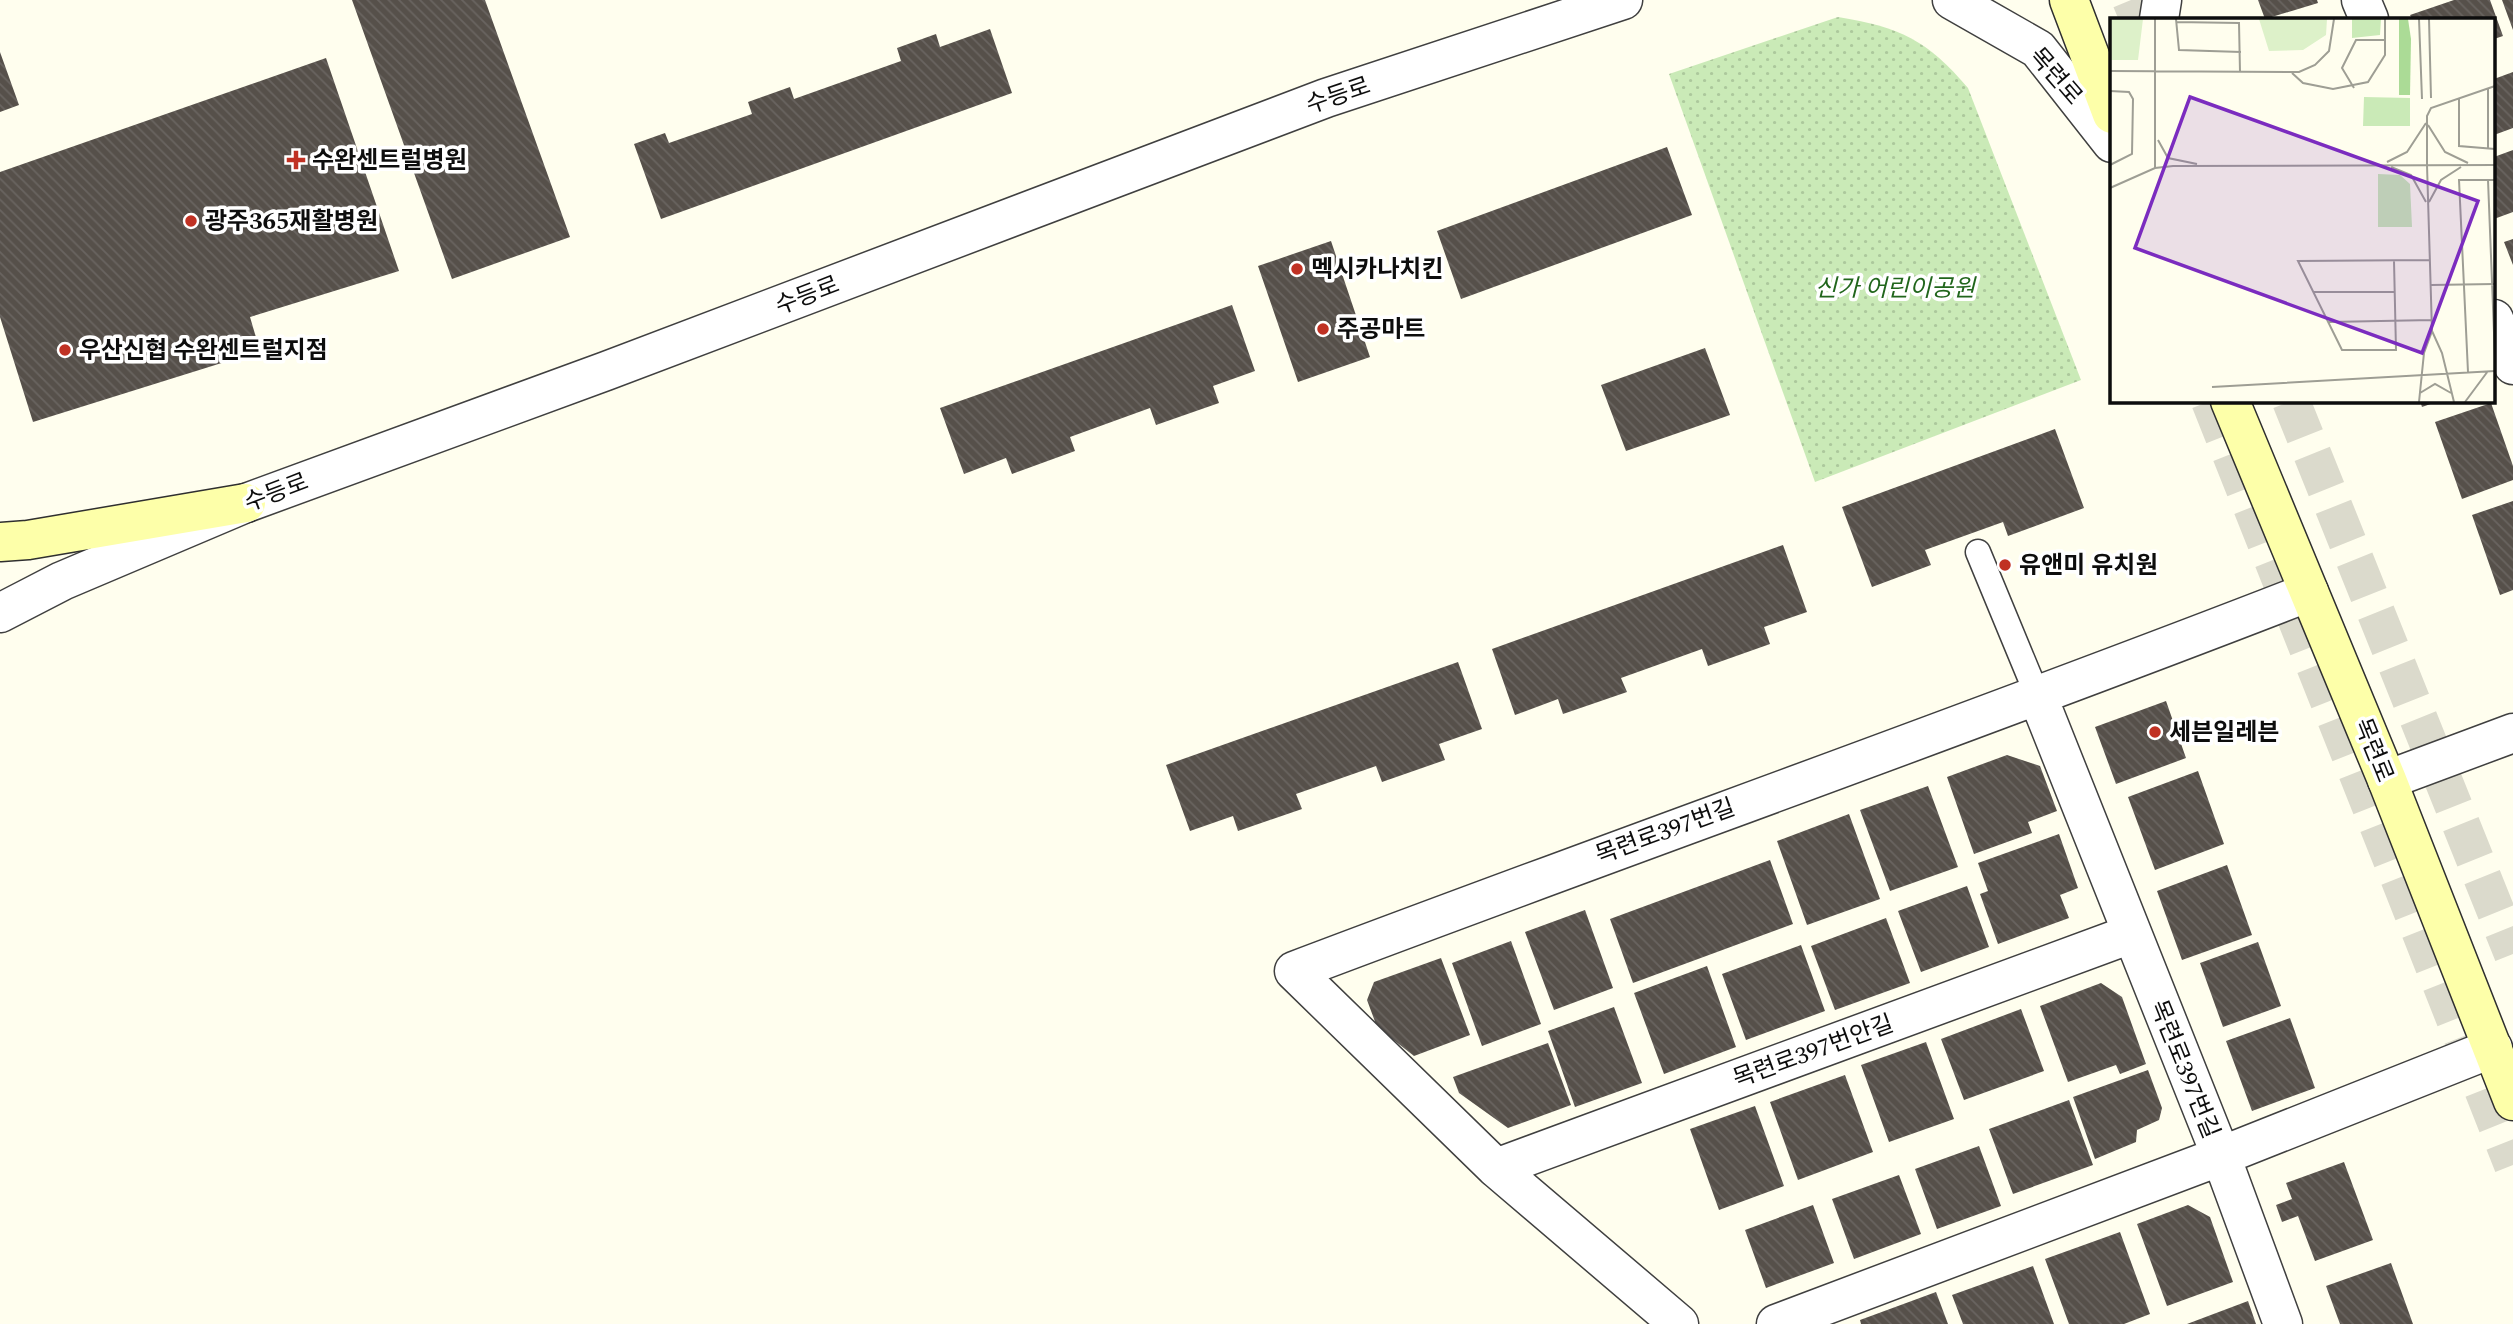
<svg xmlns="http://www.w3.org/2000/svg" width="2513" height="1324" font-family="Spectral,'Noto Sans KR',serif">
  <defs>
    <pattern id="park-dots" width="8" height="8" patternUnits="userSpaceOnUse" patternTransform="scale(1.75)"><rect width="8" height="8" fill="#caeab7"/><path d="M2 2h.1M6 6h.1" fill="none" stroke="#acc89c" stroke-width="1.8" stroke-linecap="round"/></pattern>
    <pattern id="building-back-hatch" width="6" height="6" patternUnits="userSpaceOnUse" patternTransform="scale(1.75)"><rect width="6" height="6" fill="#56504a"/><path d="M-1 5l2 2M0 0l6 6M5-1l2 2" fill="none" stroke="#696460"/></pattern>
  </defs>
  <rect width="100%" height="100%" fill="#fffeee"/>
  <path fill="url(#park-dots)" d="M 1838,17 C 1900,27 1927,40 1968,88 L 2081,380 L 1815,482 L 1669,74 Z"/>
  <path fill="url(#building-back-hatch)" d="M 352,0 L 485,0 L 570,237 L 452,279 Z
    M 2258,0 L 2317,0 L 2318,3 L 2265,19 Z
    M 2454,0 L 2490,0 L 2503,36 L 2494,39 L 2494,19 L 2412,19 L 2410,15 Z
    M 2502,0 L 2513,0 L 2513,30 Z
    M 990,29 L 1012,93 L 661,219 L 634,144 L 665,133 L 669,143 L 752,114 L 748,102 L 790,87 L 794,99 L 901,61 L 897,48 L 936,34 L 940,47 Z
    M 0,52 L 19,105 L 0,112 Z
    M 326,58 L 399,271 L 250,317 L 260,351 L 33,422 L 0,317 L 0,172 Z
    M 2513,72 L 2513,128 L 2494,135 L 2494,79 Z
    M 1667,147 L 1692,215 L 1461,299 L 1437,231 Z
    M 2513,150 L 2513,212 L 2494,219 L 2494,157 Z
    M 2513,239 L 2513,265 L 2504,242 Z
    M 1331,241 L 1370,357 L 1298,382 L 1258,266 Z
    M 1232,305 L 1255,371 L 1213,386 L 1219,403 L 1156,425 L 1150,408 L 1070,437 L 1075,451 L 1012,474 L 1006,458 L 964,474 L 940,408 Z
    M 1705,348 L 1730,415 L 1626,451 L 1601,385 Z
    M 2420,401 L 2439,401 L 2422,407 Z
    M 2491,403 L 2513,466 L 2513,480 L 2462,499 L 2435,422 Z
    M 2055,429 L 2084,508 L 2008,536 L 2003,522 L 1925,550 L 1931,565 L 1872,587 L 1842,507 Z
    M 2513,501 L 2513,590 L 2500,595 L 2472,515 Z
    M 1783,545 L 1807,612 L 1764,627 L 1770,644 L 1708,666 L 1702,649 L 1621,678 L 1627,692 L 1563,714 L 1558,699 L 1515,715 L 1492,649 Z
    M 1458,662 L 1482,729 L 1439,744 L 1445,760 L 1382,782 L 1376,766 L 1296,794 L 1302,809 L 1238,831 L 1233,816 L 1190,831 L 1166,765 Z
    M 2166,701 L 2186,758 L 2116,784 L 2095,727 Z
    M 2007,755 L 2040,766 L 2057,811 L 2028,822 L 2032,833 L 1974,854 L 1947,777 Z
    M 2198,771 L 2224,844 L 2155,870 L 2128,797 Z
    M 1928,786 L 1958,867 L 1890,891 L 1860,810 Z
    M 1849,814 L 1880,899 L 1807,925 L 1777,841 Z
    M 2059,834 L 2078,888 L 2060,895 L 2069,918 L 1998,944 L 1980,894 L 1988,891 L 1978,863 Z
    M 1770,860 L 1793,924 L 1633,983 L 1610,919 Z
    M 2227,865 L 2252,935 L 2182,960 L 2157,891 Z
    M 1967,886 L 1989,947 L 1921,972 L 1898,911 Z
    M 1585,910 L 1613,988 L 1554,1010 L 1525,932 Z
    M 1886,918 L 1910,983 L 1835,1010 L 1811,946 Z
    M 1511,941 L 1541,1024 L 1482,1046 L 1452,963 Z
    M 2258,942 L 2281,1006 L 2223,1027 L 2200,963 Z
    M 1801,945 L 1825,1011 L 1746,1040 L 1722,974 Z
    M 1441,958 L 1470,1035 L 1414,1056 L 1377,1027 L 1367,1000 L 1374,982 Z
    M 1707,966 L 1736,1047 L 1664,1074 L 1634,993 Z
    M 2101,983 L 2122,997 L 2146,1064 L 2120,1074 L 2116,1065 L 2068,1082 L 2040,1006 Z
    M 1614,1007 L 1642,1083 L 1575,1107 L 1548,1031 Z
    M 2021,1009 L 2044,1071 L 1964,1100 L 1941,1039 Z
    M 2290,1018 L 2315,1088 L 2252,1111 L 2226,1041 Z
    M 1926,1042 L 1954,1119 L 1889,1142 L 1861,1065 Z
    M 1548,1043 L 1571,1105 L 1508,1128 L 1459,1093 L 1453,1077 Z
    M 2148,1070 L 2162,1108 L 2159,1120 L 2137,1130 L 2136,1142 L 2095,1159 L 2073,1097 Z
    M 1845,1075 L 1873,1152 L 1798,1180 L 1770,1102 Z
    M 2069,1100 L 2093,1165 L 2013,1194 L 1989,1129 Z
    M 1755,1106 L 1784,1186 L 1719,1210 L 1690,1129 Z
    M 1979,1146 L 2001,1206 L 1937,1229 L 1915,1169 Z
    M 2344,1162 L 2373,1240 L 2315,1261 L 2298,1216 L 2282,1222 L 2276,1205 L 2292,1199 L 2286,1183 Z
    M 1899,1175 L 1921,1234 L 1854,1259 L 1832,1199 Z
    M 1813,1205 L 1834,1263 L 1766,1288 L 1745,1230 Z
    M 2188,1205 L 2210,1217 L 2233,1282 L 2167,1306 L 2137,1224 Z
    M 2120,1232 L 2150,1314 L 2124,1324 L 2069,1324 L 2045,1259 Z
    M 2391,1263 L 2413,1324 L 2340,1324 L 2326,1286 Z
    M 2033,1266 L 2054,1324 L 1963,1324 L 1952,1295 Z
    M 1936,1292 L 1948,1324 L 1861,1324 L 1860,1320 Z
    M 2248,1301 L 2256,1324 L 2187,1324 Z"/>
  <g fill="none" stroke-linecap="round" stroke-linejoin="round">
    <path stroke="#dbdacc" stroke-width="38" stroke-dasharray="38 19" stroke-linecap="butt" d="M 2131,0 L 2139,19
      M 2210,401 L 2513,1165
      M 2291,401 L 2513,954"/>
    <defs>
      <path id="service" d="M 1978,552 L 2038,697"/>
      <path id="minor" d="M 1952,0 L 2038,49 L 2112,143
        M 2361,0 L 2369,19
        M 2494,319 L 2513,365
        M 2038,697 L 2221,1156 L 2283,1324
        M 2387,780 L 2513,733
        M 1496,1168 L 2131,934
        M 1679,1324 L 1496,1168 L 1294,971 C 1632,843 1973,723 2309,592
        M 1776,1324 L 2221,1156 L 2493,1048"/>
      <path id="tertiary" d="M 2159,19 L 2162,0
        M 0,613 L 62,581 L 246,503 L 606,371 L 1326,98 L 1623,0"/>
      <path id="secondary" d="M 2069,0 L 2112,114
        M 2230,401 L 2387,780 L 2513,1101
        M 0,542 L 28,540 L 246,503"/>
    </defs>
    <use href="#service" stroke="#404040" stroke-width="27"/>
    <use href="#minor" stroke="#404040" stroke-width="41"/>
    <use href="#tertiary" stroke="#404040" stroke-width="41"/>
    <use href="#secondary" stroke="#2f2f2f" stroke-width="41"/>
    <use href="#service" stroke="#fff" stroke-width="24"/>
    <use href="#minor" stroke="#fff" stroke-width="38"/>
    <use href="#tertiary" stroke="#fff" stroke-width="38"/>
    <use href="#secondary" stroke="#fdffa9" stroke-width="38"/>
  </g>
  <g fill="#c03123" stroke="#fff" stroke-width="2.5">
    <path d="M292.5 149.5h7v7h7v7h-7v7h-7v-7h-7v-7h7z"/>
    <circle cx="191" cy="221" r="7"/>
    <circle cx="1297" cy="269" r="7"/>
    <circle cx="1323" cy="329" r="7"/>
    <circle cx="65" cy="350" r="7"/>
    <circle cx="2005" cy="565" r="7"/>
    <circle cx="2155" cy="732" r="7"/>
  </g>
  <g text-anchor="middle" stroke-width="7" stroke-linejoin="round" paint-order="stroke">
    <g font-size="24" fill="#0d0d0d" stroke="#fff">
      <text transform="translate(2056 76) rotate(49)" y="8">목련로</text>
      <text transform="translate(1338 95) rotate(-19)" y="8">수등로</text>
      <text transform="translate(807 295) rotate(-21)" y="8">수등로</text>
      <text transform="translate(276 492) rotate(-21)" y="8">수등로</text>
      <text transform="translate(2374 750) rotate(68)" y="8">목련로</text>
      <text transform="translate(1665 831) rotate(-20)" y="8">목련로397번길</text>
      <text transform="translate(1813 1051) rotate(-20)" y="8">목련로397번안길</text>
      <text transform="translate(2185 1069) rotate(68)" y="8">목련로397번길</text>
    </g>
    <g font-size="24" font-weight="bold" fill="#0d0d0d" stroke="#fff" text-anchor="start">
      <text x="312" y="168">수완센트럴병원</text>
      <text x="205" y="229">광주365재활병원</text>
      <text x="1311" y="277">멕시카나치킨</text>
      <text x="1337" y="337">주공마트</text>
      <text x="79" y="358">우산신협 수완센트럴지점</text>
      <text x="2019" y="573">유앤미 유치원</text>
      <text x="2169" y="740">세븐일레븐</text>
    </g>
    <g font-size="24" font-style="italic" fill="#21661c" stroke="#fff">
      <text x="1895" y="296">신가 어린이공원</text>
    </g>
  </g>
  <g transform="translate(2110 18)">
    <rect width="385" height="385" fill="#fffeee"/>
    <path d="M 289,1 L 298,1 L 301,21 L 300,77 L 289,77 Z" fill="#abdb96"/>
    <path d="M 242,1 L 271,1 L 270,17 L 242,20 ZM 254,79 L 300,80 L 300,108 L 253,108 ZM 268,156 L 290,157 L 300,166 L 302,209 L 268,209 Z" fill="#caeab7"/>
    <path d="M 0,1 L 33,1 L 28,42 L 0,42 ZM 149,1 L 217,1 L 216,17 L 193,32 L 159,33 Z" fill="#ddf1c9"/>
    <path fill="none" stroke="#9e9e94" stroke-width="2" d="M 66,1 L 69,32 L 131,34M 309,1 L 312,81M 319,1 L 321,80M 66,4 L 129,5 L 130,54M 0,53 L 189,54 L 205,47 L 219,33 L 224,1M 182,55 L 193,65 L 223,71 L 258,64 L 275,37 L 275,1M 244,70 L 232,50 L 246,22 L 276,22M 0,73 L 19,74 L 23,81 L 22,136 L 0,147M 349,81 L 349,128 L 385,131M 318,107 L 335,134 L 358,145M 48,122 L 58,140 L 87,146M 378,131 L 378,70M 277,144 L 297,134 L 316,105M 317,147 L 317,98 L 321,90 L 385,68M 281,149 L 301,157 L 316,184M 45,150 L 45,1M 378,162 L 385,340M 0,170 L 45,150 L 63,148 L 385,147M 319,184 L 331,162 L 351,149M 284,243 L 286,332 L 232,332 L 188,243 L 320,242M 321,267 L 384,266M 203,274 L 285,274M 219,304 L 322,302M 322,313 L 332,335 L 344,384M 358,354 L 349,162 L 385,162M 102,369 L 385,353M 310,375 L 325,366 L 341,375M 309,384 L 314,335 L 322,313 L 317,147M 355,384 L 378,353"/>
    <path fill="#7b2cbf" fill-opacity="0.15" stroke="#7b2cbf" stroke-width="3.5" d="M 80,79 L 368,183 L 312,335 L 25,230 Z"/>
    <rect width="385" height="385" fill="none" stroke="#0d0d0d" stroke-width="3.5"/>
  </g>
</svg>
